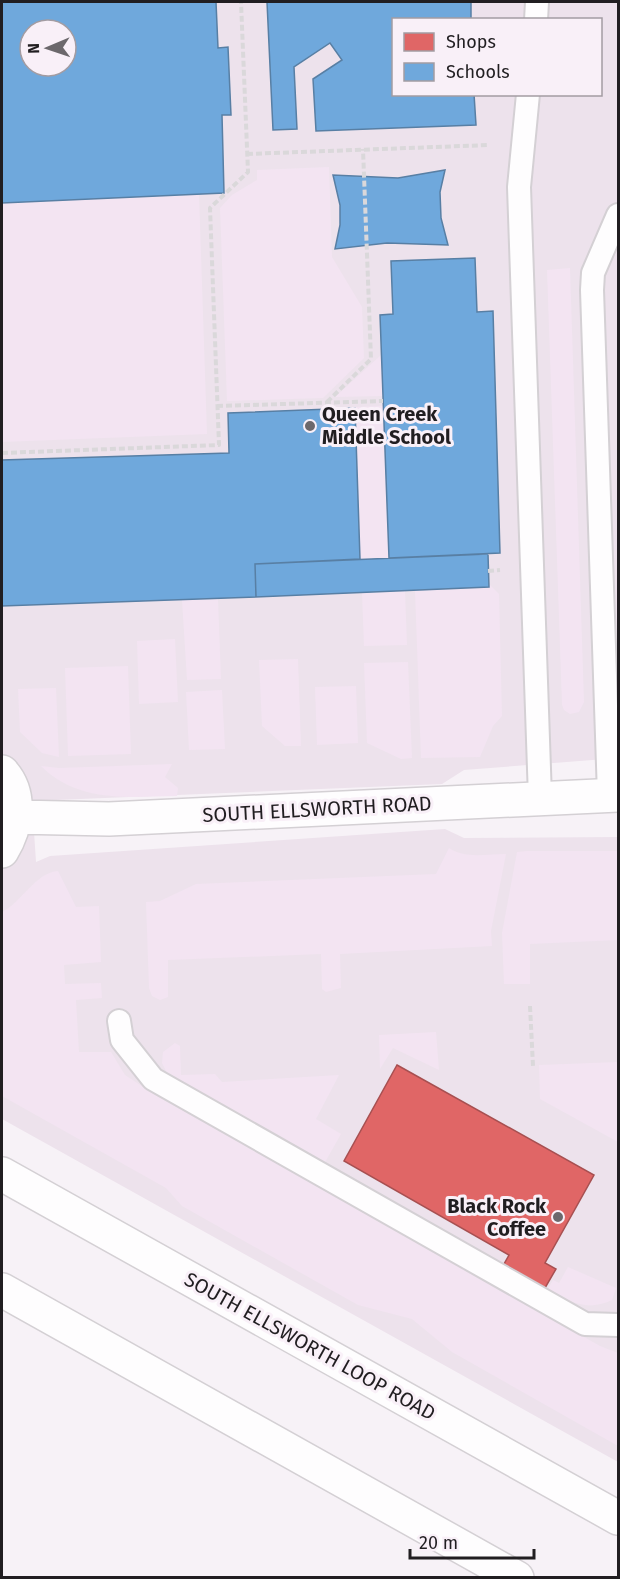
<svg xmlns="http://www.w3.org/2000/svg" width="620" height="1579" font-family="'Fira Sans',sans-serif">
  <rect width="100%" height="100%" fill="#f7f2f7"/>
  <path fill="#ede2ec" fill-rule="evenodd" d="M 2,2 L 618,2 L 618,758 L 464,770 L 442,784 L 32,801 L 36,862 L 50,856 L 445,829 L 464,838 L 618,837 L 618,1462 L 2,1119 ZM 394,20 L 600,20 L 600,94 L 394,94 ZM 30,30 L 66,30 L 66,66 L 30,66 Z"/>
  <path fill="#f3e4f2" d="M 329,167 L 332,257 L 362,307 L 364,358 L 323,398 L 227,401 L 220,208 L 232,195 L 257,180 L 257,170 Z
    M 199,194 L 207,434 L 2,442 L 2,203 Z
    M 570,268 L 584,702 L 579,712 L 570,714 L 564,710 L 562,705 L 547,270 Z
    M 381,355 L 383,396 L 335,397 Z
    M 383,406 L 389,558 L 360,559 L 355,407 Z
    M 489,584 L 499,594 L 502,716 L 493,726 L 480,757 L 421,758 L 415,591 L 488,587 Z
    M 405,591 L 407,645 L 364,646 L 362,593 Z
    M 218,599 L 221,679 L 187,680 L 182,600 Z
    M 175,639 L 178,702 L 139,704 L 137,641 Z
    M 298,659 L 301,746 L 285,746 L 262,726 L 259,660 Z
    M 408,662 L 412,758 L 401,759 L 367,743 L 364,663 Z
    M 128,666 L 131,754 L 68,756 L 65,668 Z
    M 356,686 L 358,743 L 317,745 L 315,687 Z
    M 56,688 L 59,757 L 42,753 L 20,732 L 18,689 Z
    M 222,690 L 225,749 L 189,750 L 186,692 Z
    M 172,764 L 165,777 L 178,788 L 177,796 C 128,797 78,803 41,766 L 59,768 Z
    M 449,848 C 465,859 487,854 506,854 L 491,931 L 492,946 L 340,954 L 341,988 L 326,992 L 322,989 L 321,954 L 168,960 L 168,997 L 160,1000 L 152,996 L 149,988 L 146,902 L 160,901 L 196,884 L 436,874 Z
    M 527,851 L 618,851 L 618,940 L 530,944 L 530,984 L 504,984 L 502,933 L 517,852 Z
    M 58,871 L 76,907 L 99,906 L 101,962 L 64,965 L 65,984 L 101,983 L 102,998 L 76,1000 L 79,1052 L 111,1052 L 125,1075 L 157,1096 L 600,1346 L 618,1353 L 618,1446 L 452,1352 L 412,1319 L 358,1305 L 182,1206 L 166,1188 L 2,1096 L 2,912 C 21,903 36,872 58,871 Z
    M 436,1032 L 439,1070 L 393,1048 L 380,1069 L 379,1035 Z
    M 175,1043 L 180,1046 L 181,1075 L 215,1074 L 222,1082 L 339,1075 L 316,1119 L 341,1134 L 324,1164 L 168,1075 L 162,1063 L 163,1052 Z
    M 618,1062 L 618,1142 L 540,1099 L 539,1065 Z
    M 568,1267 L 616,1288 L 612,1300 C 587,1312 570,1302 548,1289 L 553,1280 L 559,1283 Z"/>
  <path fill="#e06666" stroke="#a75051" stroke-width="1.5" d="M 397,1065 L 594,1175 L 545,1263 L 556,1269 L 545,1288 L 504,1264 L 509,1255 L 344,1161 Z"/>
  <path fill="#6fa8dc" stroke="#587fa4" stroke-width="1.5" fill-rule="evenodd" d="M 2,2 L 216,2 L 218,48 L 228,47 L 231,115 L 222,115 L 224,193 L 2,203 ZM 30,30 L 66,30 L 66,66 L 30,66 Z
    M 267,2 L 471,2 L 471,20 L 394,20 L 394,94 L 474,94 L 476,125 L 316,131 L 313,79 L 342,60 L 330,43 L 294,67 L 297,129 L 273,130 Z
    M 445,170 L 440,192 L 441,218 L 448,245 L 387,243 L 335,249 L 340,225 L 340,205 L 333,175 L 398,178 Z
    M 475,258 L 477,312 L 493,311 L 500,553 L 389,558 L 380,315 L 393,314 L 391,261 Z
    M 355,408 L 360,559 L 255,564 L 256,597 L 2,606 L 2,460 L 229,453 L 228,413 Z
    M 488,554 L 489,587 L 256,597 L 255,564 Z"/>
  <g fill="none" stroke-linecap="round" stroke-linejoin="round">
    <defs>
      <path id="lane" d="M 536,20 L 537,2
        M 528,94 L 519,187 L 540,798
        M 609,795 L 592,290 L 593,273 L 618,215
        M 119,1021 L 122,1040 L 153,1079 L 585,1324 L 618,1325"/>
      <path id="secondary" d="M 2,772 C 23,795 16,828 2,851
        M 16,817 L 109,819 L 618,795"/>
      <path id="primary" d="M 2,1174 L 618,1518
        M 2,1290 L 517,1578"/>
    </defs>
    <use href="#lane" stroke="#d4d0d4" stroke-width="26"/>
    <use href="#secondary" stroke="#d4d0d4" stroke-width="36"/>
    <use href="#primary" stroke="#d4d0d4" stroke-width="36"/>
    <path stroke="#dad8da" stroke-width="4" stroke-dasharray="6 3" stroke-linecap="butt" d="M 247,154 L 489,145
      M 327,402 L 371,359 L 363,149
      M 217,406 L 383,401
      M 2,453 L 219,445 L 210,208 L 248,172 L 241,2
      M 488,571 L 500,570
      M 530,1006 L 533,1066"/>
    <use href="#lane" stroke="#fefdfe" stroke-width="22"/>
    <use href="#secondary" stroke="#fefdfe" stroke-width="33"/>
    <use href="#primary" stroke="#fefdfe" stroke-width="33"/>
  </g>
  <g fill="#6c686c" stroke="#f9f0f8" stroke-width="2">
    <circle cx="310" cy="426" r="6"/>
    <circle cx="558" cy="1217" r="6"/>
  </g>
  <g text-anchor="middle" stroke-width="6" stroke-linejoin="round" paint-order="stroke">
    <g font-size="20" font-weight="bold" fill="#211e21" stroke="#f9f0f8" text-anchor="start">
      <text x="322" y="421">Queen Creek<tspan x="322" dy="23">Middle School</tspan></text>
      <text x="546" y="1213" text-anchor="end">Black Rock<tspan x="546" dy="23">Coffee</tspan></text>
    </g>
    <g font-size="20" fill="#211e21" stroke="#f9f0f8">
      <text transform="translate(317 809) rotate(-3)" y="7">SOUTH ELLSWORTH ROAD</text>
      <text transform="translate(310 1346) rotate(29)" y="7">SOUTH ELLSWORTH LOOP ROAD</text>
    </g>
  </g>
  <rect width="620" height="1579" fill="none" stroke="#211e21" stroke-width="6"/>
  <rect x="392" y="18" width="210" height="78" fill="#f9f0f8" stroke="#a39ca2" stroke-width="1.5"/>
  <rect x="404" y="33" width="30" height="18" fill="#e06666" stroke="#a39ca2" stroke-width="1.5"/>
  <text x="446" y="48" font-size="18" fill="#211e21">Shops</text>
  <rect x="404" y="63" width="30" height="18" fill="#6fa8dc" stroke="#a39ca2" stroke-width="1.5"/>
  <text x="446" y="78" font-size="18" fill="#211e21">Schools</text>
  <g transform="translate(48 48) rotate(268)"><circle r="28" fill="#f9f0f8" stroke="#a39ca2" stroke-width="1.5"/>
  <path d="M0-4.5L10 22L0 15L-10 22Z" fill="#6c686c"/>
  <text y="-9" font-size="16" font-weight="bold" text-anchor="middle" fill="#211e21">N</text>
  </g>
  <path d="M410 1549v9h124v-9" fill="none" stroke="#211e21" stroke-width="3"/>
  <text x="419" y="1549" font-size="18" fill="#211e21" stroke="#f9f0f8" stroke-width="4.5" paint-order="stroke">20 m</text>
</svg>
